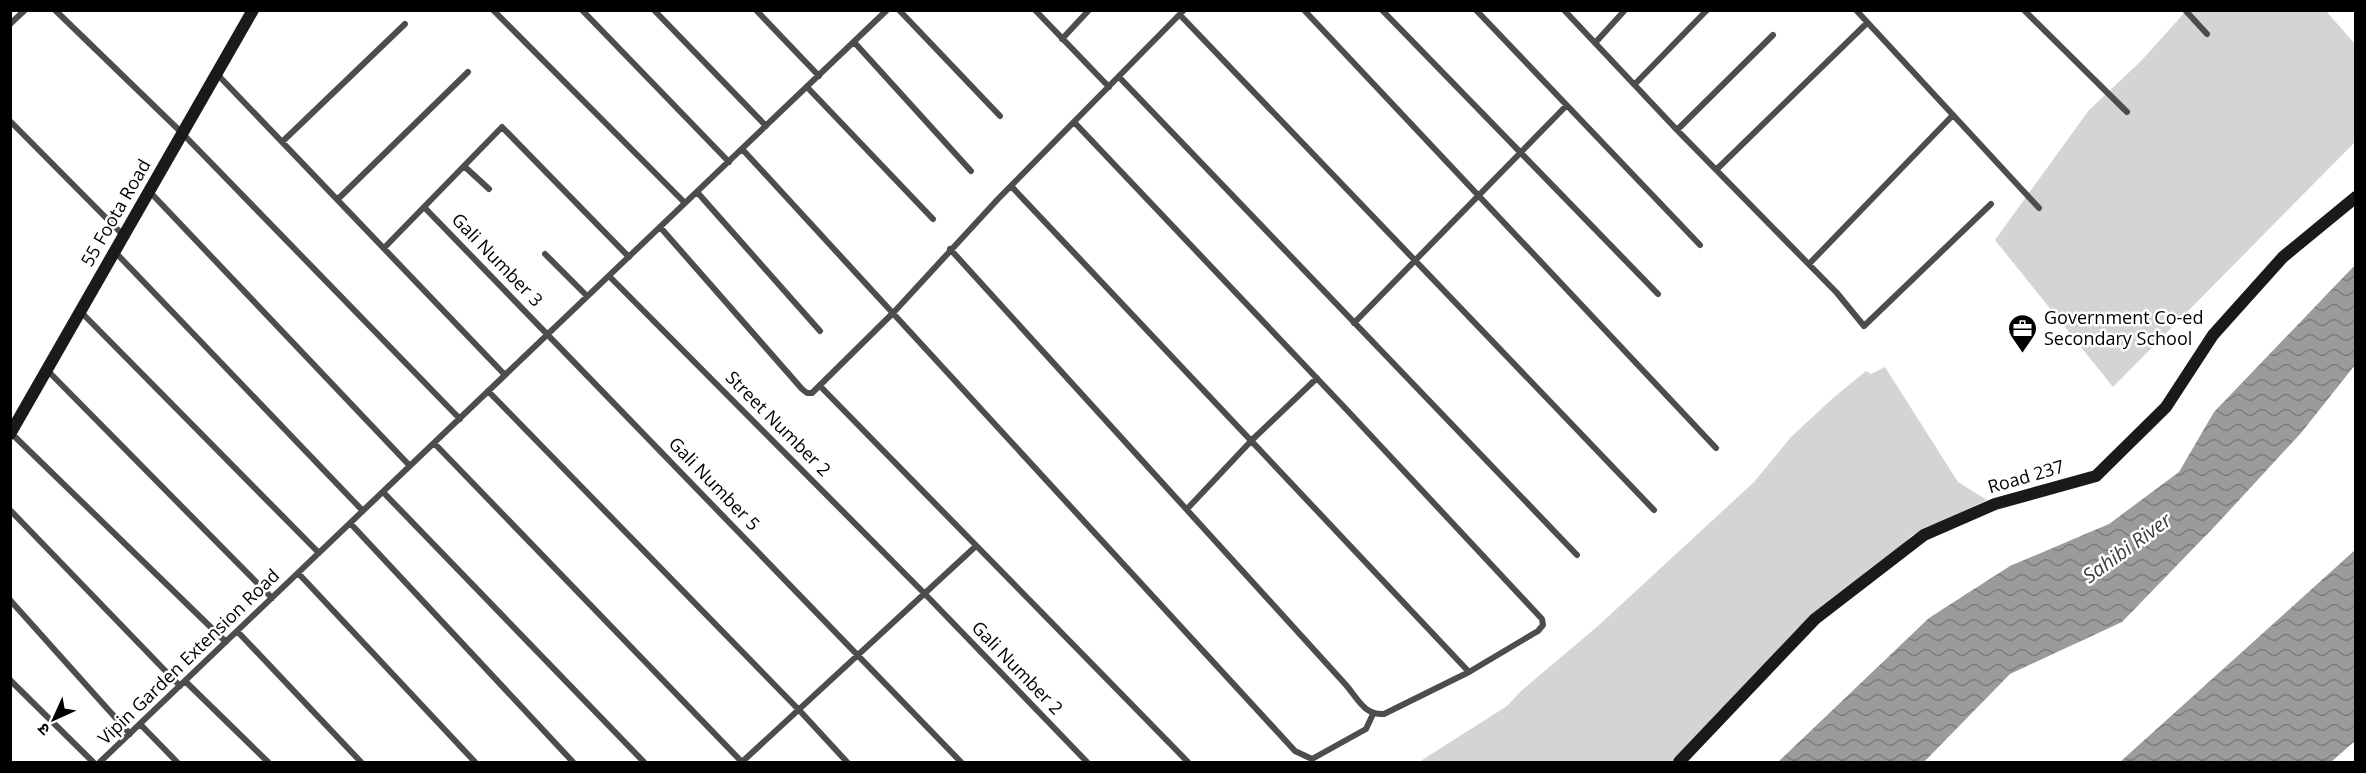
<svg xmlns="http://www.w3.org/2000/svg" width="2366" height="773" font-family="'Open Sans','Noto Sans Devanagari',sans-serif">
  <defs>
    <pattern id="water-waves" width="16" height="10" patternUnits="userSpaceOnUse" patternTransform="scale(1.5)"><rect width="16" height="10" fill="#9b9b9b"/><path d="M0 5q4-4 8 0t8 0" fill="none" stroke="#7c7c7c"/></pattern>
  </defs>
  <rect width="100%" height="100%" fill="#fff"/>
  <path fill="#d4d4d4" d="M 2186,11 L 2326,11 L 2355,44 L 2355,142 L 2113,387 L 1995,240 L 2089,110 L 2141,61 Z
    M 1885,367 L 1958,482 L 1987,500 L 1911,536 L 1903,545 L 1859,578 L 1674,762 L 1419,762 L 1507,706 L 1521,691 L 1599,625 L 1754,482 L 1791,437 L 1833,398 L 1866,371 L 1871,374 Z"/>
  <path fill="url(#water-waves)" d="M 2355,265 L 2355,365 L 2301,433 L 2217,524 L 2122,622 L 2010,674 L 1924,762 L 1778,762 L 1929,618 L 2010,566 L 2109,524 L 2179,472 L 2214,412 Z
    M 2355,550 L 2355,741 L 2331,762 L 2120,762 Z"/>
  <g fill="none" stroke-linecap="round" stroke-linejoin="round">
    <path stroke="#4d4d4d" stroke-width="6" d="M 55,10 L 182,133 L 460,419
      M 493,10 L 685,203
      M 582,10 L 729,162
      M 654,10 L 766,126
      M 756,10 L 819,76
      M 899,10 L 1000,116
      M 1035,10 L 1109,87
      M 1304,10 L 1716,448
      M 1382,10 L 1658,294
      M 1476,10 L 1700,245
      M 1564,10 L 1677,130 L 1837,293 L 1864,326 L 1991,204
      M 1856,10 L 2039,208
      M 2024,10 L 2127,112
      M 2185,10 L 2207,34
      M 1180,15 L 1654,510
      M 10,24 L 25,10
      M 1062,39 L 1089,10
      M 854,42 L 971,171
      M 1595,43 L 1625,10
      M 217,74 L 505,375
      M 1119,77 L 1577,555
      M 1635,84 L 1707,10
      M 807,87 L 933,219
      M 10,121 L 123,235
      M 1074,122 L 1346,409 L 1542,619 L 1543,625 L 1538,631 L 1469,672
      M 1677,130 L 1773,35
      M 282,142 L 405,24
      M 743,150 L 1295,751 L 1312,759 L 1366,729 L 1373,714
      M 464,166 L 489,189
      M 1717,169 L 1867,23
      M 150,192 L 410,466
      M 697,192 L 820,331
      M 338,199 L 468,72
      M 424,207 L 961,762
      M 660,227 L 802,389 L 807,393 L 812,393 L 894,312 L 998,199 L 1184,10
      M 384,248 L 502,127 L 629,257
      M 950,249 L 1346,685 C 1358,699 1364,715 1384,714 L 1469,672 L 1011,186
      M 115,252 L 363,511
      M 545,254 L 587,296
      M 1809,264 L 1953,115
      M 609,276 L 925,594 L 1087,762
      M 81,312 L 319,553
      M 1354,323 L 1566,106
      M 48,371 L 272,598
      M 820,386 L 1188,762
      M 488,391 L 800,711 L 847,762
      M 11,433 L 226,642
      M 434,443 L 742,762
      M 383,492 L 644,762
      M 1187,509 L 1252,440 L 1317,378
      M 10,510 L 180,686
      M 350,523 L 573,762
      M 298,573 L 475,762
      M 10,600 L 130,734
      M 237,631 L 361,762
      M 10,680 L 93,762
      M 185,681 L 268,762
      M 140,724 L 177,762
      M 100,762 L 887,10
      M 742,762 L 976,546"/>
    <path stroke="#1a1a1a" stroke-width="12" d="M 10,434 L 253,10
      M 1679,762 L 1815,619 L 1924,535 L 1995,504 L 2096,476 L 2166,407 L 2213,335 L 2283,257 L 2356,197"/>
  </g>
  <defs>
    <symbol id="office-pin" viewBox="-11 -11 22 30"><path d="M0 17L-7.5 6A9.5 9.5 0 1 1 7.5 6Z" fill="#000" stroke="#fff"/><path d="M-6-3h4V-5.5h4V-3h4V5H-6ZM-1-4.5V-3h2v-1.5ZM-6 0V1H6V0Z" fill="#fff"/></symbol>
  </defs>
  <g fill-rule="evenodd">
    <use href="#office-pin" x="2006" y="312" width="33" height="45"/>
  </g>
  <g text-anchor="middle" stroke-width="5" stroke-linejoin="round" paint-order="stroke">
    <g font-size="18" fill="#000" stroke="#fff">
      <text transform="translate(116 213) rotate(-60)" y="6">55 Foota Road</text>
      <text transform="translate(497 260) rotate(46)" y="6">Gali Number 3</text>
      <text transform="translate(778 424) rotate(45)" y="6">Street Number 2</text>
      <text transform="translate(2026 477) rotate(-16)" y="6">Road 237</text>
      <text transform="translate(714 484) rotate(46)" y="6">Gali Number 5</text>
      <text transform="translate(189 657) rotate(-44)" y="6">Vipin Garden Extension Road</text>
      <text transform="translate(1017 668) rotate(46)" y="6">Gali Number 2</text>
    </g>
    <g font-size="18" fill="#000" stroke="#fff" text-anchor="start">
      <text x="2044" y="324">Government Co-ed<tspan x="2044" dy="21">Secondary School</tspan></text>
    </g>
    <g font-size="20" font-style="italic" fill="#3c3c3c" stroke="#fff">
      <text transform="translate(2127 548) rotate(-36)" y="7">Sahibi River</text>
    </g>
  </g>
  <rect width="2366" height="773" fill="none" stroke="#000000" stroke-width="24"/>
  <g transform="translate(54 719) rotate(225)" stroke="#ffffff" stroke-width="4.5" paint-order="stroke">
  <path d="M0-4.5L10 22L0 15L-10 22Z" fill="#000000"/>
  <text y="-9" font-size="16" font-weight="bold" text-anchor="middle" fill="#000000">उ</text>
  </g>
</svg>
